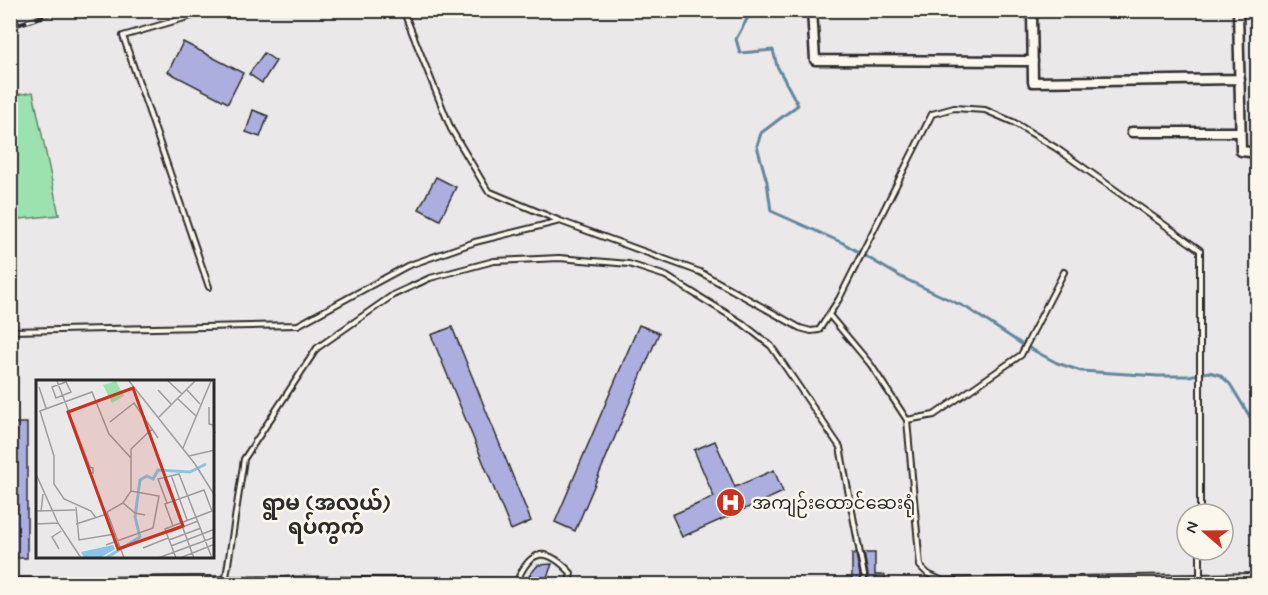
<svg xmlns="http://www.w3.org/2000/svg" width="1268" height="595" font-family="Mynerve,'Noto Sans Myanmar',sans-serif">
  <rect width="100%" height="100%" fill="#ebe8e9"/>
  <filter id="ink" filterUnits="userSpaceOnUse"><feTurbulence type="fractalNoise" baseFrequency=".0167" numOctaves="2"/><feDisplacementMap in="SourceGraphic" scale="12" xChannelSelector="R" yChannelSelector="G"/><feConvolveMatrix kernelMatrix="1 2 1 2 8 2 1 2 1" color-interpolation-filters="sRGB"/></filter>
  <g filter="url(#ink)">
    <path fill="#9ce2af" stroke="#64866d" stroke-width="1.5" d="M 33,92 L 59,215 L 11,220 L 11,96 Z"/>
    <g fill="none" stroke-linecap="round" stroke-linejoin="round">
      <path stroke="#63879c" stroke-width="3" d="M 752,10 L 736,39 L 740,53 L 773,50 L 777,66 L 798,105 L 761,133 L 757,146 L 767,182 L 771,211 L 843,243 L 901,277 L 967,308 L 1020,343 L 1057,363 L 1081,371 L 1158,376 L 1189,376 L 1209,372 L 1220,375 L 1230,384 L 1258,430"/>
    </g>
    <path fill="#acaedf" stroke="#2b2b2b" stroke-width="1.5" d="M 183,42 L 243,73 L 228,103 L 168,72 Z
      M 264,53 L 276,61 L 262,83 L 249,74 Z
      M 253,110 L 268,116 L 260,137 L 246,132 Z
      M 436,177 L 456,187 L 440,220 L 419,209 Z
      M 639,325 L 659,333 L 575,531 L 555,522 Z
      M 452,327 L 531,521 L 511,530 L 431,335 Z
      M 10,423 L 27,423 L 27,558 L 10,558 Z
      M 715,441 L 735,487 L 774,470 L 783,492 L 682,537 L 672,515 L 714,497 L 694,450 Z
      M 864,553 L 875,553 L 875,575 L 885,575 L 885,585 L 867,585 L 868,575 Z
      M 852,554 L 856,554 L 860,575 L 859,585 L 852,585 Z
      M 552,564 L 544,585 L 529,585 L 529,576 L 538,565 Z"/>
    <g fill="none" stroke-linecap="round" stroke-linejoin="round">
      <defs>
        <path id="lane" d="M 403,10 L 451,129 L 488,191 L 560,221 L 700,272 L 800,328 L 811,331 L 819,330 L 839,299 L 932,114 L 954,108 L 985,110 L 1013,122 L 1056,148 L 1200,250 L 1200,514
          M 209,287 L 123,36 L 212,10
          M 830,316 L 871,365 L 907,420 L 920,566 L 928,574 L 943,581 L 1258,576
          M 10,331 L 298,325 L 407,266 L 475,242 L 560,221
          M 907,420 L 934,415 L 1021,355 L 1064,272
          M 10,581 L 195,579 L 517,581
          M 225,584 L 244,459 L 317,348 L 393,295 L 430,278 L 494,261 L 559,258 L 629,264 L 666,276 L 742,323 L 771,346 L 840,447 L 864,575 L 863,584
          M 519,584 L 517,581 C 531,548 547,547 571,573 L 569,584
          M 1130,584 L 1131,578
          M 1200,584 L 1200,550"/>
        <path id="street" d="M 812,10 L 815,60 L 1033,61
          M 1032,10 L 1033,82 L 1240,79
          M 1238,10 L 1241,151 L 1258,153
          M 1132,132 L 1240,132"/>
      </defs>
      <use href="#lane" stroke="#2b2b2b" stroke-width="8"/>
      <use href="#street" stroke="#2b2b2b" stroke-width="13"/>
      <use href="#lane" stroke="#fbf7ec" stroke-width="4"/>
      <use href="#street" stroke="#fbf7ec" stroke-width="8"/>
      <defs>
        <path id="rail" d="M 10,27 L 61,10"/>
      </defs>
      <use href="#rail" stroke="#2b2b2b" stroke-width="5"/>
      <use href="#rail" stroke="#fbf7ec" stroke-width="3" stroke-dasharray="9" stroke-linecap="butt"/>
    </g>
  </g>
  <defs>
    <symbol id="hospital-disc" viewBox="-11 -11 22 22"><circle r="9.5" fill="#c8321e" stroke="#fbf7ec"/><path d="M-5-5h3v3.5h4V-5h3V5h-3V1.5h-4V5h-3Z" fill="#fff"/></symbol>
  </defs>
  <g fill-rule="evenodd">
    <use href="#hospital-disc" x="714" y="486" width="33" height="33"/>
  </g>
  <g text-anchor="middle" stroke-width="5" stroke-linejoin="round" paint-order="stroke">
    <g font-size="18" fill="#2b2b2b" stroke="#fbf7ec" text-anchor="start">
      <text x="752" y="509">အကျဉ်းထောင်ဆေးရုံ</text>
    </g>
    <g font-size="21" font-weight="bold" fill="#2b2b2b" stroke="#fbf7ec">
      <text x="326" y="510">ရွာမ (အလယ်)<tspan x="326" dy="24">ရပ်ကွက်</tspan></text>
    </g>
  </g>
  <g transform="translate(36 380)">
    <rect width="178" height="178" fill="#ebe8e9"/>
    <path d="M 80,1 L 88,16 L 76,23 L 67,5 Z" fill="#9ce2af"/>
    <path d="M 77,165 L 79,169 L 64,178 L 48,178 L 45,172 Z" fill="#88c5e8"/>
    <path fill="none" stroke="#88c5e8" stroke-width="3" d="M 70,178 L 104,157 L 99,137 L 104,100 L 111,96 L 117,99 L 122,90 L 154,92 L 170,84"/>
    <path fill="none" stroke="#9e9c9d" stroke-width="1.5" d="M 21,1 L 54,87M 93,1 L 159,84 L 179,116M 132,1 L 146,14M 30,2 L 35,12 L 20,18 L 16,7 ZM 3,7 L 10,28M 122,10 L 135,24M 151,10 L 164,24M 142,19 L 160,36M 173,27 L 173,44 L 177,45 L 179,53M 123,37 L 159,1M 74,42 L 98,23 L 116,49M 147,68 L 175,1M 153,76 L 179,70M 57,88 L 57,93 L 53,93 L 54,87 ZM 0,94 L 22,143 L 45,178M 135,95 L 151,140M 128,97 L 158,178M 87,123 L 99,133 L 109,135M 131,123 L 122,99 L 143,94 L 176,178M 40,127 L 43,160 L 79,154M 0,131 L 39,130M 5,132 L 7,114M 60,138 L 55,131 L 28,119 L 18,104 L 18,76 L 4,31 L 56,12 L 73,54 L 95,78M 0,144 L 22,143M 40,144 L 71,134M 137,146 L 129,124 L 168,110 L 176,131 L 129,149 L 140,178M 134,152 L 162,141M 133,160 L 165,148M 70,165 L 117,148 L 123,116 L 95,111M 135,166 L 179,149M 107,168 L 132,158M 23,169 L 16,157 L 25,151M 88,178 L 71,132 L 87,123 L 95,111 L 95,69 L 116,49 L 122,58M 122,178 L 179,157M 144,178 L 179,164"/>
    <path fill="#c8321e" fill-opacity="0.15" stroke="#c8321e" stroke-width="3" d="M 97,8 L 147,146 L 82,169 L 32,32 Z"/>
    <rect width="178" height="178" fill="none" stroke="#2b2b2b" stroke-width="3"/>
  </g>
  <rect width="1268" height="595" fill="none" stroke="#fbf7ec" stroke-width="36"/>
  <rect x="18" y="18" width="1232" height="559" fill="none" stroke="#2b2b2b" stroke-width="2" filter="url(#ink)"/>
  <g transform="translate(1205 532) rotate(290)"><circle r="28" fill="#fbf7ec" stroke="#a8a59f" stroke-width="1.5"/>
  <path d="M0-4.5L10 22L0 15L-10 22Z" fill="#c8321e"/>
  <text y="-9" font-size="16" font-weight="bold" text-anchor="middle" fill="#2b2b2b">N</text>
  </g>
</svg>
